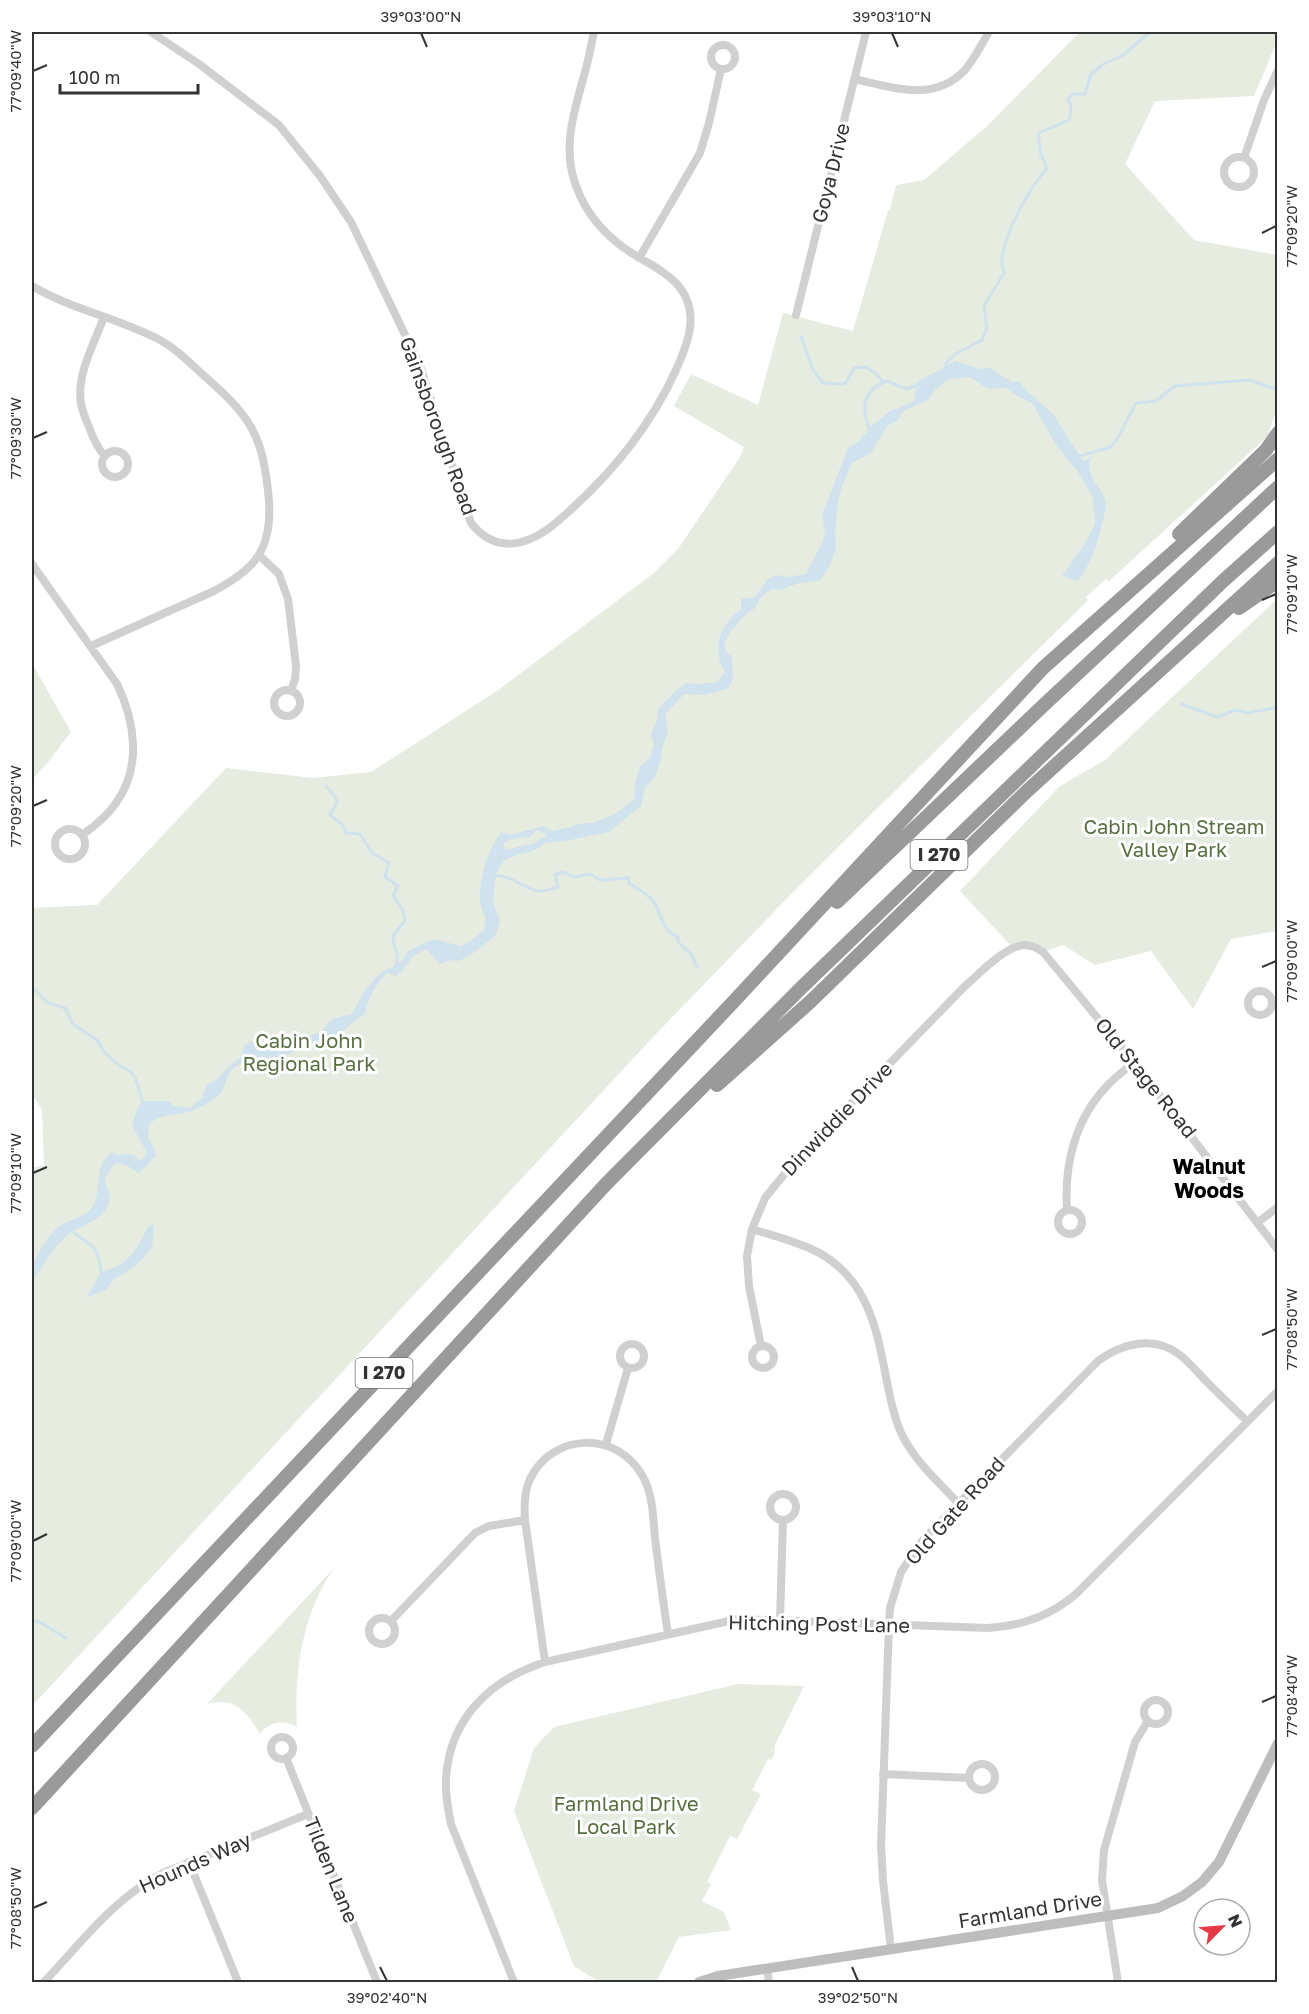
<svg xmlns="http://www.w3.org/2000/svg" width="1309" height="2014" font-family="'Golos Text',sans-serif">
  <rect width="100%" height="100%" fill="#fff"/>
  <path fill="#e6ecdf" d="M 1080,32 L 1277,32 L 1277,41 L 1254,96 L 1155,101 L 1125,164 L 1194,240 L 1277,255 L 1277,414 L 1274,417 L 1268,436 L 1109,581 L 1106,579 L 1086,597 L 1088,600 L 798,887 L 655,1035 L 32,1706 L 32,1168 L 44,1165 L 42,1110 L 32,1094 L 32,908 L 97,905 L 226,768 L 313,778 L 371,772 L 497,691 L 654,573 L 678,549 L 740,457 L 744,447 L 674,406 L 691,374 L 758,405 L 783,313 L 853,331 L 888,211 L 890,209 L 896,185 L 924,180 L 986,127 Z
    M 1277,599 L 1277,931 L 1231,939 L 1193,1009 L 1151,951 L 1095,965 L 1063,945 L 1043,952 L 1036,947 L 1013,948 L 960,891 L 1060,786 L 1105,760 Z
    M 32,663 L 71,732 L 49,761 L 32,780 Z
    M 334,1568 C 302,1615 294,1671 297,1727 C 283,1719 270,1721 260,1734 C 247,1712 235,1696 207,1704 Z
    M 738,1684 L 804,1686 L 775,1745 L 774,1755 L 771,1760 L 768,1759 L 752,1790 L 761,1794 L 737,1839 L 730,1836 L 707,1882 L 711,1884 L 702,1901 L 724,1912 L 731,1930 L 679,1937 L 656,1982 L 599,1982 L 574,1966 L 514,1811 L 534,1748 L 554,1727 Z"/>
  <path fill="#cfe2ee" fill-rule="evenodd" d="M 955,361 L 980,369 L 990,368 L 1012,382 L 1019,381 L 1026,390 L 1053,414 L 1083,461 L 1091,457 C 1083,480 1105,486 1106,505 C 1106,511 1103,518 1102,524 C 1096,547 1092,561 1078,581 L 1062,576 L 1084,545 L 1095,524 L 1093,498 L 1078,472 L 1056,445 L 1032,403 L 1019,397 L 1006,388 L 988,389 L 970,377 L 949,379 L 935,390 L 928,400 L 905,410 L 897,421 L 887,426 L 871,453 L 852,463 L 843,483 L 838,500 L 835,533 L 836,548 L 830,565 L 821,580 L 799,583 L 780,590 L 772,589 L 762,596 L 755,608 L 746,614 L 730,632 L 724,643 L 727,653 L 732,657 L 733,679 L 728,689 L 703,695 L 684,694 L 665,715 L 668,731 L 662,749 L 661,758 L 656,775 L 645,788 L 641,806 L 609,832 L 570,840 L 545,843 C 526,862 499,845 495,883 C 493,900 492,904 500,920 L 496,935 L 475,952 L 459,961 L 452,960 L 440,964 L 426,949 L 413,956 L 403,970 L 396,976 L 387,973 C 375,986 368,997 365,1014 C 357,1019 351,1025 344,1030 C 336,1035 329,1038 323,1046 C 317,1046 310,1045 304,1047 C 291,1052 281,1060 266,1063 C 255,1065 246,1060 235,1067 C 226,1073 227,1083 222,1091 C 216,1099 205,1105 196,1109 C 180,1117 163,1112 149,1124 L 148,1139 L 154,1148 L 156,1156 L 139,1173 L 126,1165 L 116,1163 C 93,1187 116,1187 108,1206 C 101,1220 83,1225 70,1233 C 54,1245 44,1265 32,1281 C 32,1276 31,1271 32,1267 C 33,1260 51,1233 57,1228 C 65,1220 81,1219 90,1210 C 105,1194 90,1167 112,1152 L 117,1155 L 131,1154 L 136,1156 L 138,1160 L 144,1159 L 146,1151 L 132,1125 L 138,1107 L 143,1101 L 168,1101 L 175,1106 L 190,1108 L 202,1098 L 207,1085 L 217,1079 L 230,1065 L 240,1058 L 244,1046 L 249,1042 L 257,1041 L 263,1044 L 272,1045 L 284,1041 L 303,1040 L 307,1036 L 322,1032 C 330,1018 336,1017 351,1015 L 364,992 L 376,977 L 385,970 L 396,966 L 403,959 L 408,951 L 429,941 L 438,940 L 460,946 L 469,942 L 484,930 L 486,918 C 471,897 487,851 501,832 L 510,835 L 543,826 L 552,831 L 572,827 L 577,824 L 592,823 L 615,814 L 634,800 L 635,782 L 640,767 L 650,757 L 654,745 L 651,734 L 657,720 L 658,709 L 676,690 L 687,683 L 699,684 L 718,682 L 725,672 C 711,647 719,626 741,609 L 741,599 L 755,597 L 768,579 L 776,575 L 788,577 L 806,574 L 823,541 L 825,531 L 822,515 L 848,448 L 858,442 L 873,425 L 893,409 L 897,409 L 914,401 L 917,382 ZM 536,830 L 547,834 L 544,838 L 540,838 L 535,843 L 505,850 L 503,845 L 506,841 L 521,837 L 529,838 Z
    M 154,1225 L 152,1248 L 137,1265 L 113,1280 L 106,1290 L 86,1298 L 101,1272 C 131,1264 134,1252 149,1226 Z"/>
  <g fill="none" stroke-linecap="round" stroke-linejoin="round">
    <path stroke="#cfe2ee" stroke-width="3" d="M 801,337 L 813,370 L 823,383 L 845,384 L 854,368 L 866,367 L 875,373 L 883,382
      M 946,367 L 946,363 L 954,355 L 982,340 L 987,328 L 984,306 L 1004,273 C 1003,269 1001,263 1002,259 C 1005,231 1029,189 1047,168 L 1041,155 L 1038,134 C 1049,127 1060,126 1070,119 L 1071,105 L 1068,99 L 1073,94 L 1085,94 L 1091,74 L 1102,65 L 1123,55 L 1150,32
      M 870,431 C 861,408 862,390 887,381 L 907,389 L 920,384
      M 1076,457 L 1111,447 L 1117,439 L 1136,403 L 1156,401 L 1175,386 L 1250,380 L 1278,390
      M 1182,704 L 1217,717 L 1236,710 L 1248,713 L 1278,707
      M 326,786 L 334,795 L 337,802 L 330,815 L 342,824 L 346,833 L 360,834 L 372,853 L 389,863 L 385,877 L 398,886 L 393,895 L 403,910 L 405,921 L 393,935 L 394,945 L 398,956 L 396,967
      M 493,876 C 510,873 522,889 539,891 C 545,892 552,889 558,887 L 555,875 L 563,872 L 574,877 L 590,874 L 600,880 L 629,878 L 629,883 C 636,888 648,894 653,901 C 662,913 661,931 678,937 L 678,942 L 691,954 L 697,967
      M 32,987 L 48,1003 L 65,1008 L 73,1024 L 98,1041 L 104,1052 L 121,1067 L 130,1071 L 135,1077 L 143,1103
      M 71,1230 C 92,1249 97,1241 101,1272
      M 32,1623 L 38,1621 L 66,1638"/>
    <path stroke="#d0d0d0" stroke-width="8" d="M 151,32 L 199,64 L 279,125 L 320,176 L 351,222 L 420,366 L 471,523 C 497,556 530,545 558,521 C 607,479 648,431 675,372 C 689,342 701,310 676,283 C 665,272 652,265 638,257 C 609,240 586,216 575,183 C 562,145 575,109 585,72 C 589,58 591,45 594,32
      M711 57a12 12 0 1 1 24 0a12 12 0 1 1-24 0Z
      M 854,79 C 891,87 933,103 964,71 C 974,60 981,45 989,32
      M1224 172a15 15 0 1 1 30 0a15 15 0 1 1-30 0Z
      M 1244,158 L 1264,100 L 1278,70
      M 639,258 L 700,153 L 709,123 L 721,69
      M 32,286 C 71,309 117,318 158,339 C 174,347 188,361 201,373 C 251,417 263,433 269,501 C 272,550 255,569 214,591 L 91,646
      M 796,315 L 866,32
      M 104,317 C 94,344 76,375 81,404 C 83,412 86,420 89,427 C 93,438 97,448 105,456
      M102 464a13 13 0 1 1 26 0a13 13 0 1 1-26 0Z
      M 260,556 L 279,574 L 288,599 L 296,666 L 295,679 L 291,691
      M 32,564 L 117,684 C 135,721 142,767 116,803 C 107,816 95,826 82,835
      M274 703a13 13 0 1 1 26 0a13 13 0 1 1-26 0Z
      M55 844a15 15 0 1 1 30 0a15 15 0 1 1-30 0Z
      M1248 1003a12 12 0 1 1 24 0a12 12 0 1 1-24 0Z
      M 1067,1209 C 1064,1165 1075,1120 1106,1087 C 1114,1078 1125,1070 1134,1062
      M1058 1222a12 12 0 1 1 24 0a12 12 0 1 1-24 0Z
      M 1257,1223 L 1278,1207
      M 752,1229 C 771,1235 791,1240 809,1248 C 856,1268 873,1310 882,1357 C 887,1380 890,1405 899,1428 C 911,1458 937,1480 958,1503
      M620 1356a12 12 0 1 1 24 0a12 12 0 1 1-24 0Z
      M 761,1346 L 749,1286 L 747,1256 L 752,1229 L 765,1198 L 795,1161 L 964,987 C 978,975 1006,945 1025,945 C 1032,945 1037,948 1043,952 L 1134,1062 L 1278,1250
      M752 1357a11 11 0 1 1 22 0a11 11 0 1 1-22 0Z
      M 606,1444 L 628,1368
      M770 1507a13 13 0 1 1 26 0a13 13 0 1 1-26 0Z
      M369 1631a13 13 0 1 1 26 0a13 13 0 1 1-26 0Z
      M 780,1620 L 783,1521
      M 391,1621 L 475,1533 L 489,1526 L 525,1520
      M 545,1662 L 525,1520 C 524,1506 524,1492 530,1479 C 552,1433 616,1430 642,1475 C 653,1493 653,1517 655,1538 C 659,1570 663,1602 668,1634
      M1144 1712a12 12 0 1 1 24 0a12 12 0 1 1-24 0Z
      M271 1748a11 11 0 1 1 22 0a11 11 0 1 1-22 0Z
      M 286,1758 L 377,1982
      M969 1777a13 13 0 1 1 26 0a13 13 0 1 1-26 0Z
      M 883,1774 L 969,1778
      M 189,1862 L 238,1982
      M 891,1949 L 883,1881 L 881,1846 L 889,1625 L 890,1608 L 901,1572 L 922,1541 L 1098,1361 C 1122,1343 1155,1335 1180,1355 C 1190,1363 1198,1373 1207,1382 C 1220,1395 1233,1408 1247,1421
      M 767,1968 L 769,1982
      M 44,1982 C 81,1943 114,1898 163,1873 L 308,1814
      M 514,1982 L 451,1824 C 448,1809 445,1794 446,1778 C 450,1718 490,1680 545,1662 L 738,1619 L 988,1628 C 1022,1626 1051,1616 1077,1593 L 1278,1391
      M 1118,1982 L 1102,1880 L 1104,1850 L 1135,1742 L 1148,1721"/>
    <path stroke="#bdbdbd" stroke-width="10" d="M 699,1982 L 718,1976 L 1158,1908 L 1183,1896 L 1202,1882 L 1219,1862 L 1278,1743"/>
    <path stroke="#9a9a9a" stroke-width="14" d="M 1179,534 L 1266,450 L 1278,433
      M 1239,608 L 1278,581
      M 837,902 L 1047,702 L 1278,487
      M 717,1085 L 810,1002 L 1027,791 L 1278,563
      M 32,1746 L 736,999 L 1043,668 L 1278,459
      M 32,1808 L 606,1184 L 800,989 L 1223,581 L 1278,532"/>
  </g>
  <path fill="none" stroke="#333" stroke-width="2" d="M 421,33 L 427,47M 892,33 L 898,47M 33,71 L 47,65M 1262,233 L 1276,226M 33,438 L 47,432M 1262,600 L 1276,594M 33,806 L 47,800M 1262,967 L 1276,961M 33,1173 L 47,1167M 1262,1335 L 1276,1329M 33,1541 L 47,1534M 1262,1702 L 1276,1696M 33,1908 L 47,1902M 380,1967 L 387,1981M 852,1967 L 858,1981"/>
  <g text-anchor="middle" stroke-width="6" stroke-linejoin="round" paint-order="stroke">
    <g fill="#fff" stroke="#707070" stroke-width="1.5">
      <rect x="910.5" y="840" width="57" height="30" rx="4.5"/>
      <rect x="355.5" y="1358" width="57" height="30" rx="4.5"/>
    </g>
    <g font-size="18" font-weight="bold" fill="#333">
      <text x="939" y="861">I 270</text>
      <text x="384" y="1379">I 270</text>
    </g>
    <g font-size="20" fill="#333" stroke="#fff">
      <text transform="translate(831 173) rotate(-76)" y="7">Goya Drive</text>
      <text transform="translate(438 426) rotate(70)" y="7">Gainsborough Road</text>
      <text transform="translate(1146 1078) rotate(51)" y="7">Old Stage Road</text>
      <text transform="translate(837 1119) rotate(-46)" y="7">Dinwiddie Drive</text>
      <text transform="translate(955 1511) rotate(-48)" y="7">Old Gate Road</text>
      <text transform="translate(819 1624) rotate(1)" y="7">Hitching Post Lane</text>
      <text transform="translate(195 1863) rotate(-24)" y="7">Hounds Way</text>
      <text transform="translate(331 1870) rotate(68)" y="7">Tilden Lane</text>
      <text transform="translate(1030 1910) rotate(-9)" y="7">Farmland Drive</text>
    </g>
    <g font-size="20" fill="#56703f" stroke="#fff">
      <text x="1174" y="834">Cabin John Stream<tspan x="1174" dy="23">Valley Park</tspan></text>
      <text x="309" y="1048">Cabin John<tspan x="309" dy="23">Regional Park</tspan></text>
      <text x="626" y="1811">Farmland Drive<tspan x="626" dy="23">Local Park</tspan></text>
    </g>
    <g font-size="21" font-weight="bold" fill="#000" stroke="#fff">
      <text x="1209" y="1174">Walnut<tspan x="1209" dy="24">Woods</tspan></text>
    </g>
  </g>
  <rect width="1309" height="2014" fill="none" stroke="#ffffff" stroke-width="66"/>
  <g transform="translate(1222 1927) rotate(65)"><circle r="28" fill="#ffffff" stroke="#adadad" stroke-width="1.5"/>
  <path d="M0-4.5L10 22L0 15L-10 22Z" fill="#e63946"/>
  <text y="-9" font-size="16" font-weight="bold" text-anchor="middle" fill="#333333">N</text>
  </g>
  <path d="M60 84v9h138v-9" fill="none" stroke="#333333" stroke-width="3"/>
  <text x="69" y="84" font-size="18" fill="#333333" stroke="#ffffff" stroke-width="4.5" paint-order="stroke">100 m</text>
  <rect x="33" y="33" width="1243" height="1948" fill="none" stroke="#333" stroke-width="2"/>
  <g font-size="15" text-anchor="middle" fill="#333">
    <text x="421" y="22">39°03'00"N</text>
    <text x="892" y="22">39°03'10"N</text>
    <text transform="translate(16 71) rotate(-90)" y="5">77°09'40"W</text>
    <text transform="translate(1292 226) rotate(-90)" y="5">77°09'20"W</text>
    <text transform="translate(16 438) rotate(-90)" y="5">77°09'30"W</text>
    <text transform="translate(1292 594) rotate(-90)" y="5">77°09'10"W</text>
    <text transform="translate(16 806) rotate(-90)" y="5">77°09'20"W</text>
    <text transform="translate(1292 961) rotate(-90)" y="5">77°09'00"W</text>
    <text transform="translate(16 1173) rotate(-90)" y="5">77°09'10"W</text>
    <text transform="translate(1292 1329) rotate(-90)" y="5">77°08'50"W</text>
    <text transform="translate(16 1541) rotate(-90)" y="5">77°09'00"W</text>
    <text transform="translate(1292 1696) rotate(-90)" y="5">77°08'40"W</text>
    <text transform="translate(16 1908) rotate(-90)" y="5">77°08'50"W</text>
    <text x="387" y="2003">39°02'40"N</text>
    <text x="858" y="2003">39°02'50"N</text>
  </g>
</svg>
